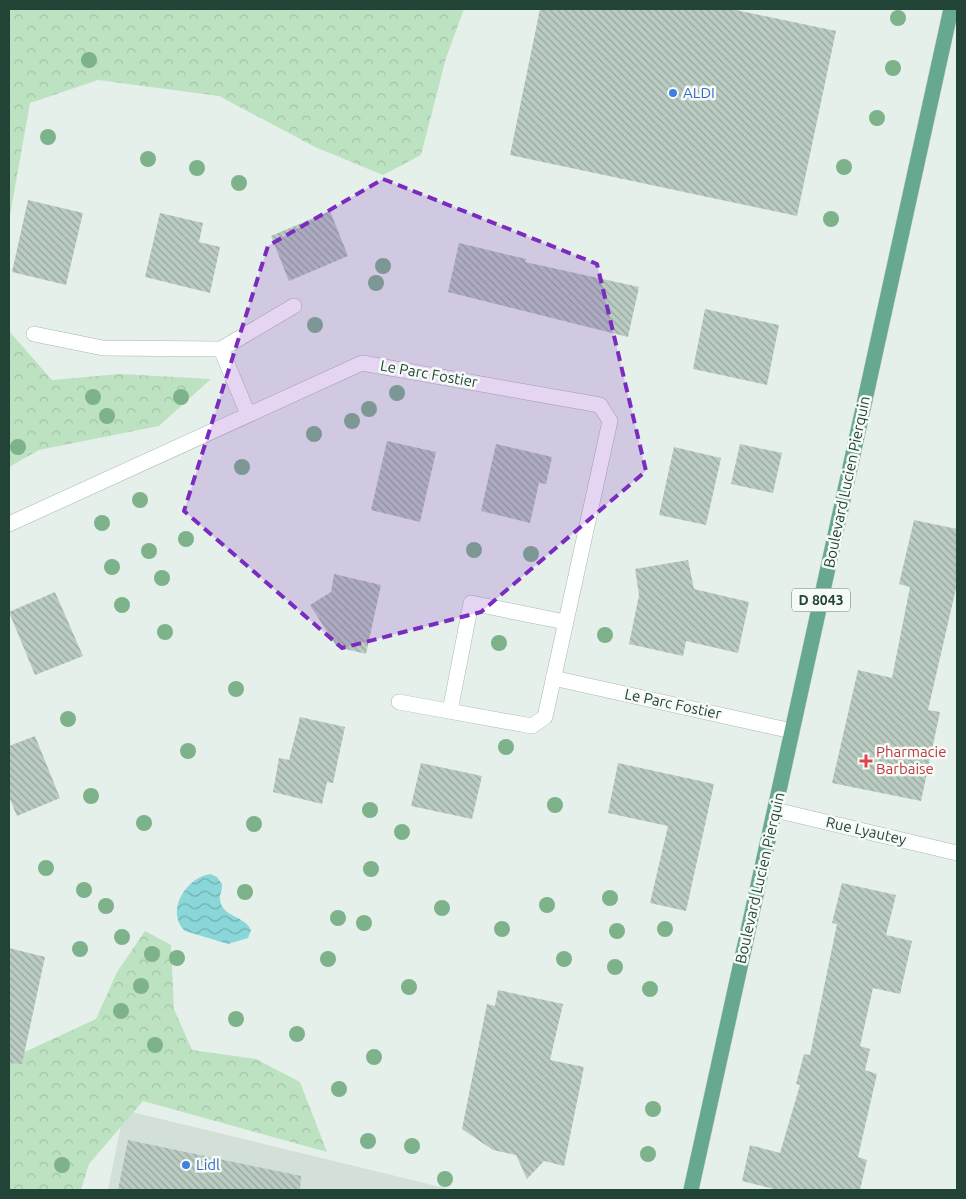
<svg xmlns="http://www.w3.org/2000/svg" width="966" height="1199" font-family="Ubuntu,sans-serif">
  <defs>
    <pattern id="forest-crowns" width="20" height="18" patternUnits="userSpaceOnUse" patternTransform="scale(1.25)"><rect width="20" height="18" fill="#bde2c2"/><path d="M2 6a3 3 0 1 1 6 0M12 15a3 3 0 1 1 6 0" fill="none" stroke="#a2c3a7"/></pattern>
    <pattern id="water-waves" width="16" height="10" patternUnits="userSpaceOnUse" patternTransform="scale(1.25)"><rect width="16" height="10" fill="#89d7d9"/><path d="M0 5q4-4 8 0t8 0" fill="none" stroke="#70b0b1"/></pattern>
    <pattern id="building-back-hatch" width="6" height="6" patternUnits="userSpaceOnUse" patternTransform="scale(1.25)"><rect width="6" height="6" fill="#bacbc2"/><path d="M-1 5l2 2M0 0l6 6M5-1l2 2" fill="none" stroke="#97a69e"/></pattern>
  </defs>
  <rect width="100%" height="100%" fill="#e5f0ea"/>
  <path fill="#d3e0d8" d="M 124,1110 L 453,1190 L 108,1190 Z"/>
  <path fill="url(#forest-crowns)" d="M 9,9 L 464,9 L 446,58 L 421,155 L 383,175 L 315,147 L 219,96 L 98,80 L 30,103 L 9,221 Z
    M 9,331 L 52,380 L 120,374 L 211,379 L 159,426 L 39,450 L 9,467 Z
    M 145,931 L 171,945 L 174,1009 L 192,1050 L 256,1059 L 300,1082 L 327,1152 L 143,1101 L 89,1164 L 81,1190 L 9,1190 L 9,1056 L 16,1056 L 96,1019 L 117,972 Z"/>
  <path fill="url(#water-waves)" d="M 210,874 L 217,877 L 222,884 C 223,890 219,895 220,900 C 222,917 245,916 251,930 L 248,938 L 228,944 L 185,931 C 165,911 186,878 210,874 Z"/>
  <path fill="url(#building-back-hatch)" d="M 540,9 L 731,9 L 836,31 L 797,216 L 510,155 Z
    M 28,200 L 83,213 L 66,285 L 12,272 Z
    M 330,211 L 348,256 L 289,281 L 271,236 Z
    M 160,213 L 203,223 L 199,242 L 220,247 L 210,293 L 145,277 Z
    M 459,243 L 526,259 L 525,262 L 639,287 L 628,337 L 448,292 Z
    M 705,309 L 779,325 L 767,385 L 693,369 Z
    M 387,441 L 436,452 L 420,522 L 371,510 Z
    M 496,444 L 552,457 L 546,484 L 539,483 L 530,523 L 481,511 Z
    M 740,444 L 782,453 L 773,493 L 731,484 Z
    M 674,447 L 721,458 L 706,525 L 659,515 Z
    M 914,520 L 957,529 L 957,584 L 928,710 L 940,712 L 921,801 L 832,783 L 858,670 L 892,678 L 910,587 L 899,584 Z
    M 688,560 L 694,589 L 749,602 L 738,653 L 686,641 L 683,656 L 629,644 L 639,595 L 635,569 Z
    M 334,574 L 381,585 L 366,654 L 337,647 L 310,605 L 331,592 Z
    M 55,592 L 83,656 L 35,675 L 9,612 Z
    M 300,717 L 345,727 L 333,783 L 327,782 L 322,804 L 273,792 L 279,758 L 289,760 Z
    M 35,736 L 60,798 L 17,816 L 9,797 L 9,746 Z
    M 421,763 L 482,776 L 472,819 L 411,806 Z
    M 618,763 L 714,784 L 686,911 L 650,903 L 668,826 L 608,813 Z
    M 842,883 L 896,895 L 886,935 L 912,941 L 900,994 L 873,988 L 860,1046 L 870,1049 L 865,1070 L 877,1074 L 858,1157 L 867,1160 L 860,1190 L 778,1190 L 742,1181 L 750,1145 L 780,1153 L 800,1085 L 796,1084 L 804,1054 L 810,1055 L 837,924 L 832,923 Z
    M 9,948 L 45,957 L 22,1064 L 9,1063 Z
    M 498,990 L 563,1004 L 550,1060 L 584,1067 L 564,1166 L 544,1161 L 527,1179 L 516,1155 L 493,1150 L 462,1129 L 487,1004 L 495,1006 Z
    M 128,1140 L 301,1176 L 300,1190 L 118,1190 Z"/>
  <g fill="none" stroke-linecap="round" stroke-linejoin="round">
    <defs>
      <path id="minor" d="M 34,334 L 103,348 L 221,349 L 248,414
        M 221,349 L 294,306
        M 9,524 L 362,363 L 600,405 L 610,421 L 545,717 L 532,726 L 399,702
        M 553,678 L 792,731
        M 450,711 L 471,603 L 565,622
        M 775,810 L 957,853"/>
      <path id="major" d="M 691,1190 L 951,9"/>
    </defs>
    <use href="#minor" stroke="#a7b9b0" stroke-width="16"/>
    <use href="#major" stroke="#c1cbc7" stroke-width="16"/>
    <use href="#minor" stroke="#fff" stroke-width="15"/>
    <use href="#major" stroke="#66a98f" stroke-width="15"/>
  </g>
  <g fill="#7db28b">
    <circle cx="898" cy="18" r="8"/>
    <circle cx="89" cy="60" r="8"/>
    <circle cx="893" cy="68" r="8"/>
    <circle cx="877" cy="118" r="8"/>
    <circle cx="48" cy="137" r="8"/>
    <circle cx="148" cy="159" r="8"/>
    <circle cx="844" cy="167" r="8"/>
    <circle cx="197" cy="168" r="8"/>
    <circle cx="239" cy="183" r="8"/>
    <circle cx="831" cy="219" r="8"/>
    <circle cx="383" cy="266" r="8"/>
    <circle cx="376" cy="283" r="8"/>
    <circle cx="315" cy="325" r="8"/>
    <circle cx="397" cy="393" r="8"/>
    <circle cx="93" cy="397" r="8"/>
    <circle cx="181" cy="397" r="8"/>
    <circle cx="369" cy="409" r="8"/>
    <circle cx="107" cy="416" r="8"/>
    <circle cx="352" cy="421" r="8"/>
    <circle cx="314" cy="434" r="8"/>
    <circle cx="18" cy="447" r="8"/>
    <circle cx="242" cy="467" r="8"/>
    <circle cx="140" cy="500" r="8"/>
    <circle cx="102" cy="523" r="8"/>
    <circle cx="186" cy="539" r="8"/>
    <circle cx="474" cy="550" r="8"/>
    <circle cx="149" cy="551" r="8"/>
    <circle cx="531" cy="554" r="8"/>
    <circle cx="112" cy="567" r="8"/>
    <circle cx="162" cy="578" r="8"/>
    <circle cx="122" cy="605" r="8"/>
    <circle cx="165" cy="632" r="8"/>
    <circle cx="605" cy="635" r="8"/>
    <circle cx="499" cy="643" r="8"/>
    <circle cx="236" cy="689" r="8"/>
    <circle cx="68" cy="719" r="8"/>
    <circle cx="506" cy="747" r="8"/>
    <circle cx="188" cy="751" r="8"/>
    <circle cx="91" cy="796" r="8"/>
    <circle cx="555" cy="805" r="8"/>
    <circle cx="370" cy="810" r="8"/>
    <circle cx="144" cy="823" r="8"/>
    <circle cx="254" cy="824" r="8"/>
    <circle cx="402" cy="832" r="8"/>
    <circle cx="46" cy="868" r="8"/>
    <circle cx="371" cy="869" r="8"/>
    <circle cx="84" cy="890" r="8"/>
    <circle cx="245" cy="892" r="8"/>
    <circle cx="610" cy="898" r="8"/>
    <circle cx="547" cy="905" r="8"/>
    <circle cx="106" cy="906" r="8"/>
    <circle cx="442" cy="908" r="8"/>
    <circle cx="338" cy="918" r="8"/>
    <circle cx="364" cy="923" r="8"/>
    <circle cx="502" cy="929" r="8"/>
    <circle cx="665" cy="929" r="8"/>
    <circle cx="617" cy="931" r="8"/>
    <circle cx="122" cy="937" r="8"/>
    <circle cx="80" cy="949" r="8"/>
    <circle cx="152" cy="954" r="8"/>
    <circle cx="177" cy="958" r="8"/>
    <circle cx="328" cy="959" r="8"/>
    <circle cx="564" cy="959" r="8"/>
    <circle cx="615" cy="967" r="8"/>
    <circle cx="141" cy="986" r="8"/>
    <circle cx="409" cy="987" r="8"/>
    <circle cx="650" cy="989" r="8"/>
    <circle cx="121" cy="1011" r="8"/>
    <circle cx="236" cy="1019" r="8"/>
    <circle cx="297" cy="1034" r="8"/>
    <circle cx="155" cy="1045" r="8"/>
    <circle cx="374" cy="1057" r="8"/>
    <circle cx="339" cy="1089" r="8"/>
    <circle cx="653" cy="1109" r="8"/>
    <circle cx="368" cy="1141" r="8"/>
    <circle cx="412" cy="1146" r="8"/>
    <circle cx="648" cy="1154" r="8"/>
    <circle cx="62" cy="1165" r="8"/>
    <circle cx="445" cy="1179" r="8"/>
  </g>
  <path fill="#7b2cbf" fill-opacity="0.2" stroke="#7b2cbf" stroke-width="4" stroke-dasharray="10 6" stroke-linejoin="round" d="M 383,179 L 597,264 L 646,471 L 481,612 L 342,648 L 184,511 L 268,246 Z"/>
  <g fill="#3f7fe0" stroke="#f7fbf8" stroke-width="2">
    <circle cx="673" cy="93" r="5"/>
    <circle cx="186" cy="1165" r="5"/>
  </g>
  <path fill="#e0444e" stroke="#f7fbf8" stroke-width="2" d="M863.5 753.5h5v5h5v5h-5v5h-5v-5h-5v-5h5z"/>
  <g text-anchor="middle" stroke-width="5" stroke-linejoin="round" paint-order="stroke">
    <rect fill="#f7fbf8" stroke="#627b70" stroke-width="1" x="792" y="588.5" width="58" height="23" rx="4"/>
    <g font-size="14" font-weight="bold" fill="#224436">
      <text x="821" y="605">D 8043</text>
    </g>
    <g font-size="15" fill="#366cbe" stroke="#f7fbf8" text-anchor="start">
      <text x="683" y="98">ALDI</text>
      <text x="196" y="1170">Lidl</text>
    </g>
    <g font-size="15" fill="#224436" stroke="#f7fbf8">
      <text transform="translate(429 374) rotate(10)" y="5">Le Parc Fostier</text>
      <text transform="translate(847 482) rotate(-78)" y="5">Boulevard Lucien Pierquin</text>
      <text transform="translate(673 704) rotate(12)" y="5">Le Parc Fostier</text>
      <text transform="translate(866 831) rotate(13)" y="5">Rue Lyautey</text>
      <text transform="translate(760 878) rotate(-77)" y="5">Boulevard Lucien Pierquin</text>
    </g>
    <g font-size="15" fill="#be3a42" stroke="#f7fbf8" text-anchor="start">
      <text x="876" y="757">Pharmacie<tspan x="876" dy="17">Barbaise</tspan></text>
    </g>
  </g>
  <rect width="966" height="1199" fill="none" stroke="#224436" stroke-width="20"/>
</svg>
